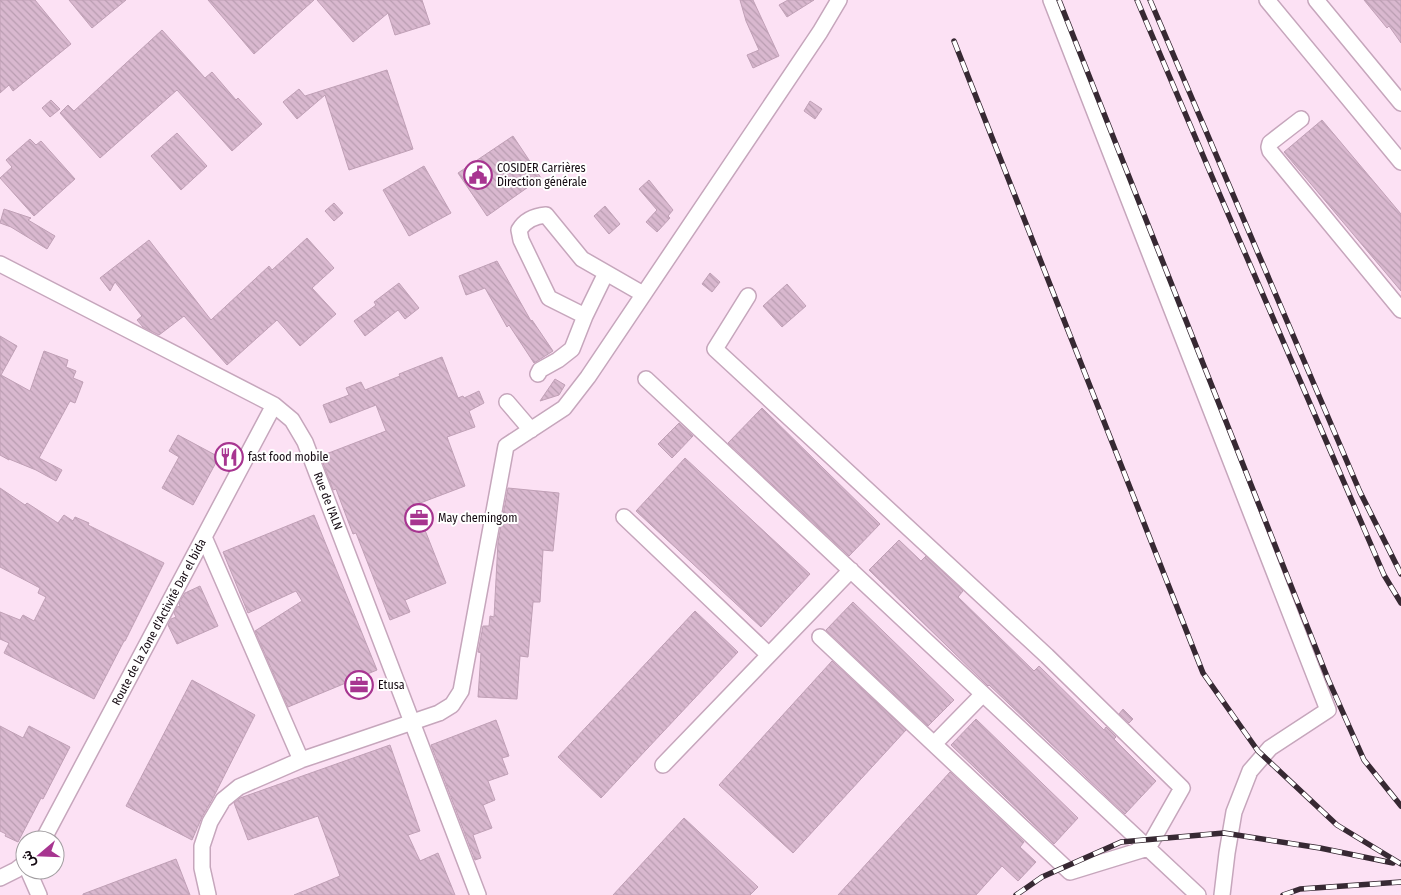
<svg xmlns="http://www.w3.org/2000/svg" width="1401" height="895" font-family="'Fira Sans Condensed',Vazirmatn,sans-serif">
  <defs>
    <pattern id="building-back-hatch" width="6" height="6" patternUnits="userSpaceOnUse" patternTransform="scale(1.25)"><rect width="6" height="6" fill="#d9b8cf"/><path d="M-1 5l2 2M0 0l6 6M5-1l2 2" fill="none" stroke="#b99db1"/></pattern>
  </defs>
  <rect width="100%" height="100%" fill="#fce1f4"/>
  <path fill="url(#building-back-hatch)" stroke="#c0a0b6" d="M 0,0 L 35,0 L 71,44 L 13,91 L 9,85 L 0,93 Z
    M 69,0 L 126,0 L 92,28 Z
    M 208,0 L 314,0 L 254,54 Z
    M 317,0 L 422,0 L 430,24 L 395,35 L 388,13 L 353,42 Z
    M 740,0 L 753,0 L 779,56 L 753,68 L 747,55 L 759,50 L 746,21 Z
    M 788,0 L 814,0 L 787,17 L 779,5 Z
    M 1364,0 L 1401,0 L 1401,43 L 1389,26 L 1387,28 Z
    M 162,30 L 205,78 L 212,72 L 236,100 L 238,98 L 262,124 L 232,151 L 177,90 L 100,158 L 60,113 L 68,105 L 74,111 Z
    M 387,70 L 413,149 L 349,170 L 325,95 L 297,119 L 283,102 L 299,89 L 305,96 Z
    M 51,100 L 60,109 L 50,117 L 42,108 Z
    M 810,101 L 822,109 L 815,119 L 804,111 Z
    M 1322,120 L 1401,214 L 1401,291 L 1284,152 Z
    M 177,133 L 207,166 L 181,190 L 151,156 Z
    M 513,136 L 541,178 L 487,216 L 458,173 Z
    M 30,139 L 36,145 L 41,141 L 75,179 L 34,216 L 0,178 L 12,167 L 6,160 Z
    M 424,166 L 451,213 L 409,236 L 383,190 Z
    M 649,180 L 673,210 L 668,216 L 670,218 L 657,232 L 646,222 L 657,210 L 639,189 Z
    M 334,203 L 343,213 L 334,221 L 325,211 Z
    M 605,206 L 620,224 L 609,234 L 594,216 Z
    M 4,209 L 31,218 L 28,220 L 55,236 L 47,249 L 11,227 L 0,223 Z
    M 307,238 L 334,268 L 312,288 L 336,314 L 300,346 L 277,320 L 227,365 L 184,316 L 159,335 L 143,327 L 137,320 L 142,316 L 115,282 L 110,291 L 100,278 L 149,240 L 211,320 L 269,266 L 272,270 Z
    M 497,261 L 531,321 L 532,320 L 553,351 L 534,363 L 509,325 L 507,327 L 485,288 L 466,295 L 459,276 Z
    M 710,273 L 720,282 L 712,292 L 702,284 Z
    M 399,283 L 419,308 L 405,319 L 398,310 L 365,336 L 354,321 L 376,305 L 374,302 Z
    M 787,284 L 806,306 L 782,327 L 763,306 Z
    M 0,336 L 17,346 L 1,375 L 30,391 L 44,351 L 68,360 L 66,367 L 76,371 L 73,378 L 83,382 L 75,403 L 70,401 L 39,458 L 62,470 L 56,481 L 36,470 L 9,459 L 9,460 L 0,455 Z
    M 442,357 L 458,398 L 463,396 L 464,398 L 479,391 L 484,403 L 469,411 L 475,427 L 447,437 L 465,486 L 415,505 L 446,583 L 405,600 L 410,612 L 390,620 L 356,533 L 353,534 L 336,489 L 333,490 L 323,463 L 329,461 L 326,454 L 386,431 L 376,405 L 330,423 L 323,405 L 349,395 L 346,388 L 361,382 L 365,390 L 400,376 L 399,374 Z
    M 555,379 L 565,385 L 559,395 L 540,401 Z
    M 762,408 L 880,524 L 849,556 L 728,443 Z
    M 679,423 L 693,436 L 672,458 L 658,444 Z
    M 178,435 L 219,457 L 193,505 L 162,488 L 179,457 L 169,451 Z
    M 685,458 L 810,574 L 761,627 L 636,511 Z
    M 0,488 L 25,505 L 27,503 L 58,523 L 64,515 L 73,521 L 75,517 L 89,523 L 88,525 L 164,563 L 125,641 L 124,641 L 94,699 L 4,653 L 9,643 L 0,639 L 0,612 L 20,620 L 23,615 L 34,621 L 46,597 L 38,593 L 40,588 L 0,567 Z
    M 508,488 L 559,493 L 553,551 L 543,550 L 540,602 L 533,602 L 528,657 L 520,656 L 517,699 L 478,697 L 481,653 L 478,652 L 483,626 L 489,626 L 490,616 L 494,617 L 498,542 Z
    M 314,515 L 377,670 L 288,707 L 255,631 L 302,601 L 296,591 L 248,613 L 223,552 Z
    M 899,540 L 921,561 L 926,556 L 963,591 L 958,597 L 1034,671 L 1039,666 L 1104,730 L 1106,727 L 1116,737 L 1114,739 L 1156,781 L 1125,814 L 989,685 L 988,686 L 869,570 Z
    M 200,586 L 218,626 L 177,644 L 168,625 L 171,619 L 176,617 L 174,613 L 177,607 L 180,606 L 179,603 L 185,593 Z
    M 853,602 L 954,700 L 928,726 L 826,630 Z
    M 695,611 L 738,652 L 601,798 L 558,757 Z
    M 832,661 L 906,730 L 793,853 L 719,785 Z
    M 192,680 L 255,715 L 213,798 L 202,817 L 192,840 L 126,806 Z
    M 1123,709 L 1133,719 L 1129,723 L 1119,714 Z
    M 976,719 L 1078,818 L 1054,844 L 951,745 Z
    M 496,720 L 509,756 L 502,758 L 508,774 L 488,781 L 495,800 L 483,805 L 492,828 L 473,835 L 481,858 L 475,860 L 431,745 Z
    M 0,726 L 23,738 L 29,726 L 70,747 L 43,799 L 41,798 L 18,842 L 5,836 L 6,834 L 0,831 Z
    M 390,745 L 420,831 L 408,835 L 420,861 L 438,853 L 455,895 L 294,895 L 340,876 L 318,816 L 248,840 L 234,803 L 240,798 Z
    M 950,772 L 1024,842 L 1020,847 L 1036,862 L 1018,881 L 1002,866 L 976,895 L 838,895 Z
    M 684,818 L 758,887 L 750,895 L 613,895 Z
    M 176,859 L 190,895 L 83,895 L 83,894 Z"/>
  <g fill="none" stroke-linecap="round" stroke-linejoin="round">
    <defs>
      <path id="minor" d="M 1051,0 L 1328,710 L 1270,748 L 1250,771 L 1234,812 L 1227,853 L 1222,895
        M 1267,0 L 1401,162
        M 1316,0 L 1401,103
        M 1301,119 L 1270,143 L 1269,147 L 1270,151 L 1401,310
        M 0,264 L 274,405 L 292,420 L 305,442 L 478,895
        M 748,296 L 715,349 L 1047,656 L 1182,788 L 1148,848 L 1070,872 L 820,637
        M 585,316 L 549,298 L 521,240 L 519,230 C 525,220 535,216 546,215 L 582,259 L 643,294
        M 538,374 L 540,370 L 558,360 L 572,349 L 585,316 L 606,273
        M 646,379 L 1198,895
        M 507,402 L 531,430
        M 624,517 L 769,655
        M 204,537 L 301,760
        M 934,744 L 983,694
        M 663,765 L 851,570
        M 43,840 L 274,405
        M 28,870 L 39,895
        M 0,878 L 16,870 L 25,863
        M 208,895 L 202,868 L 202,846 L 210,822 L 223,800 L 239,787 L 301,760 L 439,713 L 452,705 L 461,691 L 506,446 L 564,408 L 588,377 L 820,32 L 839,0"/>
    </defs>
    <use href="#minor" stroke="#c6a6bc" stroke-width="18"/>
    <use href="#minor" stroke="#fff" stroke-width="15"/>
    <defs>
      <path id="rail" d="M 1059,0 L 1328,679 L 1364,760 L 1401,806
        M 1137,0 L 1213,179 L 1384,575 L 1401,603
        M 1150,0 L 1360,492 L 1401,574
        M 954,41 L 1203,673 L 1258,751 L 1337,825 L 1401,864
        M 1016,895 L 1042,877 L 1121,842 L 1224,833 L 1320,848 L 1393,863
        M 1283,895 L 1300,889 L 1401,882"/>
    </defs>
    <use href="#rail" stroke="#372933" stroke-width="5.5"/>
    <use href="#rail" stroke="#fff" stroke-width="4" stroke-dasharray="11" stroke-linecap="butt"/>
  </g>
  <defs>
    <symbol id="civic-ring" viewBox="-11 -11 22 22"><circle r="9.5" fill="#fff" stroke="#a73590" stroke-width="1.5"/><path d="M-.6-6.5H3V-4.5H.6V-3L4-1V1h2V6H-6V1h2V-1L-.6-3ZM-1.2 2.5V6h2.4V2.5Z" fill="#a73590"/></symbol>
    <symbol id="restaurant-ring" viewBox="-11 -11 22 22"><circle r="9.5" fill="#fff" stroke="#a73590" stroke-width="1.5"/><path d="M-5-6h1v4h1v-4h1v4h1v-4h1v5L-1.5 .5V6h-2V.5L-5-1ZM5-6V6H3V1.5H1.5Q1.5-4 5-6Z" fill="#a73590"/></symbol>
    <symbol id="office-ring" viewBox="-11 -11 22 22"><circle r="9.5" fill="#fff" stroke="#a73590" stroke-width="1.5"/><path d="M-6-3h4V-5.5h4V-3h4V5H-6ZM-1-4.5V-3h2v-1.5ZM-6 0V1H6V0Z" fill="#a73590"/></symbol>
  </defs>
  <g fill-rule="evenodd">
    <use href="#civic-ring" x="462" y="159" width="32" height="32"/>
    <use href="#restaurant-ring" x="213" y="441" width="32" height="32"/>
    <use href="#office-ring" x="403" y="502" width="32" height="32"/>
    <use href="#office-ring" x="343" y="669" width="32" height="32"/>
  </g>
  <g text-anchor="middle" stroke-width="4" stroke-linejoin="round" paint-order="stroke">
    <g font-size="12" fill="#150a12" stroke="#fff" text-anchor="start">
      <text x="497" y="172">COSIDER Carrières<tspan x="497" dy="14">Direction générale</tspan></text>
      <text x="248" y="461">fast food mobile</text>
      <text x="438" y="522">May chemingom</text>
      <text x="378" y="689">Etusa</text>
    </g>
    <g font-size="12" fill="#150a12" stroke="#fff">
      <text transform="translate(328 501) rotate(69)" y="4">Rue de l'ALN</text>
      <text transform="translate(159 622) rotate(-62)" y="4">Route de la Zone d'Activité Dar el bida</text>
    </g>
  </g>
  <g transform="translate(40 855) rotate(251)"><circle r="24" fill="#ffffff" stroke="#a19da0"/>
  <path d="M0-4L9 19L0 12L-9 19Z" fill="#a73590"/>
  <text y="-8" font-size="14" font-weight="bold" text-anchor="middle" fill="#150a12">ش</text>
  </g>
</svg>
